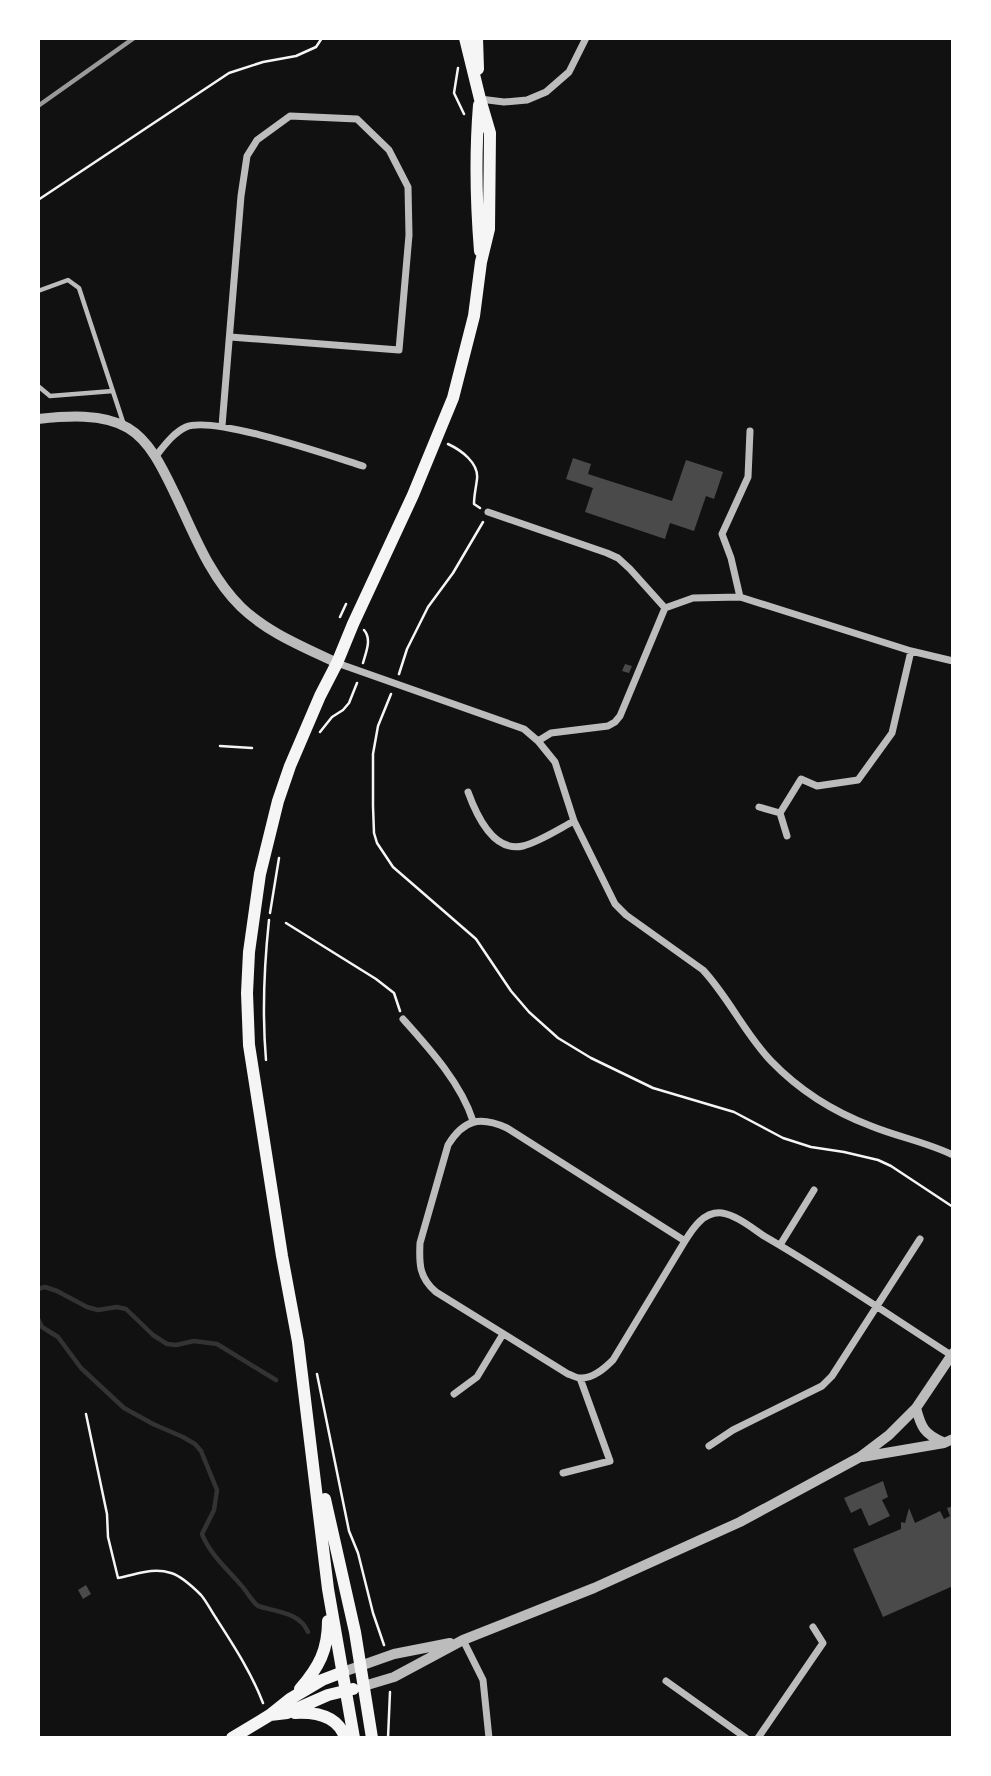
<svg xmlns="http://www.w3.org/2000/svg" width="991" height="1776" font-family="'Archivo Narrow',sans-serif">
  <rect width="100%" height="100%" fill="#111"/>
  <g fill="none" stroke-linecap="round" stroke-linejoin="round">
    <path stroke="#333" stroke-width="4.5" d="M 38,1289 L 45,1287 L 57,1291 L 87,1307 L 98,1310 L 117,1307 L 126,1309 L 153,1335 L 167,1344 L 176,1345 L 194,1341 L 217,1344 L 276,1380
      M 38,1319 L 42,1327 L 58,1337 L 81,1368 L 124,1408 L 153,1424 L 183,1437 L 195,1444 L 201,1451 L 217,1490 L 214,1510 L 202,1534 C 210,1554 226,1568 240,1584 C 247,1591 250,1599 258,1606 C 276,1612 300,1612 308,1632"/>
  </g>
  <path fill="#4a4a4a" d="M 573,458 L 591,464 L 588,474 L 672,501 L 686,460 L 723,472 L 714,499 L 706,496 L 694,531 L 670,523 L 665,539 L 585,512 L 593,488 L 566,479 Z
    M 625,664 L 632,666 L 629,673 L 622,671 Z
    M 883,1481 L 888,1497 L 882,1500 L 890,1516 L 869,1526 L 861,1508 L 851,1513 L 844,1498 Z
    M 953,1506 L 953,1586 L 883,1617 L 853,1549 L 901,1529 L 901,1522 L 905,1523 L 909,1508 L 915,1523 L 940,1511 L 944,1519 L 950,1516 L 947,1508 Z
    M 86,1585 L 91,1594 L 83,1599 L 78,1590 Z"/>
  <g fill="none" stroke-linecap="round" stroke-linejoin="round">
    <path stroke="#f5f5f5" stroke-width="2.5" d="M 458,68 L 454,93 L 464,114
      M 38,200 L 229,73 L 263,62 L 296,56 L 316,47 L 322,38
      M 448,444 C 461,450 479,463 477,479 C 476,488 474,495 474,504 L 480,508
      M 340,617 L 346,604
      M 363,663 C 366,652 372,639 364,630
      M 399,674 L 407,649 L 428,607 L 453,573 L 483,522
      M 391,694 L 378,726 L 373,754 L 373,806 L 374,833 L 377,843 L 393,867 L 476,939 L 511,991 L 529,1012 L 558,1038 L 591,1058 L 653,1088 L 734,1112 L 783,1138 L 811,1147 L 844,1152 L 878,1160 L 891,1166 L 953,1207
      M 320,732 L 332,717 L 343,710 L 349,703 L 357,683
      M 220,746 L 252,748
      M 270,913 L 279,858
      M 286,923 L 376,979 L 394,993 L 400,1011
      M 266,1060 C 262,1013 264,967 269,920
      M 317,1374 L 349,1531 L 358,1553 L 373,1613 L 384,1645
      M 86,1414 L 107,1514 L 108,1537 L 118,1578 C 136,1575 152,1567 171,1573 C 181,1576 194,1588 201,1595 C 207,1602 211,1611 216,1618 C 234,1646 251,1672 263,1703
      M 388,1738 L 390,1692"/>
    <path stroke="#bcbcbc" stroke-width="4.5" d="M 38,291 L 68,280 L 79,288 L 123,422
      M 38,386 L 50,396 L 113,391"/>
    <path stroke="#bcbcbc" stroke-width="7" d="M 480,99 L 504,102 L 527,100 L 546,92 L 569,72 L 586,38
      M 222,426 L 241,196 L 247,156 L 257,140 L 290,116 L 357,119 L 389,150 L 408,187 L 409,235 L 399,350 L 230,337
      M 155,457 C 164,446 173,433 186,427 C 213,415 331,456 363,466
      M 488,512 L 607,553 L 618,558 L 630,569 L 665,608
      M 740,597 L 731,558 L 722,534 L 748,477 L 750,431
      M 665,608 L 693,598 L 740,597 L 911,651 L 953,661
      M 337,663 L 524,729 L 538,741 L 555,762 L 574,821 L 615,904 L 626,915 L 703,970 C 729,998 745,1034 771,1061 C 799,1090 834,1112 871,1126 C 898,1137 926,1142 953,1155
      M 538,741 L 551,733 L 608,726 L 615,722 L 620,716 L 665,608
      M 468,792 C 476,814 493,853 523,846 C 539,842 559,829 574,821
      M 759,807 L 780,813
      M 787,836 L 780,813 L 801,779 L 817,786 L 858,780 L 892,733 L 911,651
      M 403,1019 C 429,1048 461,1083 473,1121
      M 685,1241 L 507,1128 C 480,1116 464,1119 448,1145 L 420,1243 C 419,1263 419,1278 436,1292 L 568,1374 C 572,1375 576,1378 580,1378 C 593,1379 605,1368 613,1360 L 685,1241 C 693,1228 704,1211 722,1213 C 736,1215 752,1228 764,1236 C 828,1273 889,1315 951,1355
      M 780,1245 L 814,1190
      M 454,1394 L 477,1377 L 503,1334
      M 709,1446 L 733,1430 L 822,1386 L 832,1376 L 920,1239
      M 563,1473 L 610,1461 L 580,1378
      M 463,1640 L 483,1680 L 489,1738
      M 666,1681 L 746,1738
      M 758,1738 L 823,1643 L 813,1627"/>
    <path stroke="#bcbcbc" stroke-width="10" d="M 38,419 C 66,416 103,413 128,428 C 150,441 163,469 174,492 C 193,531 209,576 241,607 C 268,633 304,647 337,663
      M 916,1408 C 921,1427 924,1434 943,1442
      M 862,1457 L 944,1443 L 953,1439
      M 343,1672 L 394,1654 L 450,1643
      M 364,1686 L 394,1677 L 463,1640 L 594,1588 L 740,1522 L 860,1457 L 889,1435 L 916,1408 L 953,1353"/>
    <path stroke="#f5f5f5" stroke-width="12" d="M 477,38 L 478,69
      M 479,105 C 475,154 476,202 480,251
      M 325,1499 L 355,1632 L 372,1738
      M 300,1689 C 319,1667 328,1650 328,1621
      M 295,1713 C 315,1712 338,1715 345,1738
      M 270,1715 L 287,1713 L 328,1695 L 353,1689
      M 232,1738 L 270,1715 L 290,1699 L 322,1680 L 343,1672
      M 354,1738 L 328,1589 L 298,1342 L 282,1256 L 249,1045 L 247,993 L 249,952 L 260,874 L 278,801 L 290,766 L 320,696 L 337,663 L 353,624 L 413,495 L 453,398 L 474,316 L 481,262 L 489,229 L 490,133 L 480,99 L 465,38"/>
    <path stroke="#9a9a9a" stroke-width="4.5" d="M 38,106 L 134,38"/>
  </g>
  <rect width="991" height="1776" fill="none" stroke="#ffffff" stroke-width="80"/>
</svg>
